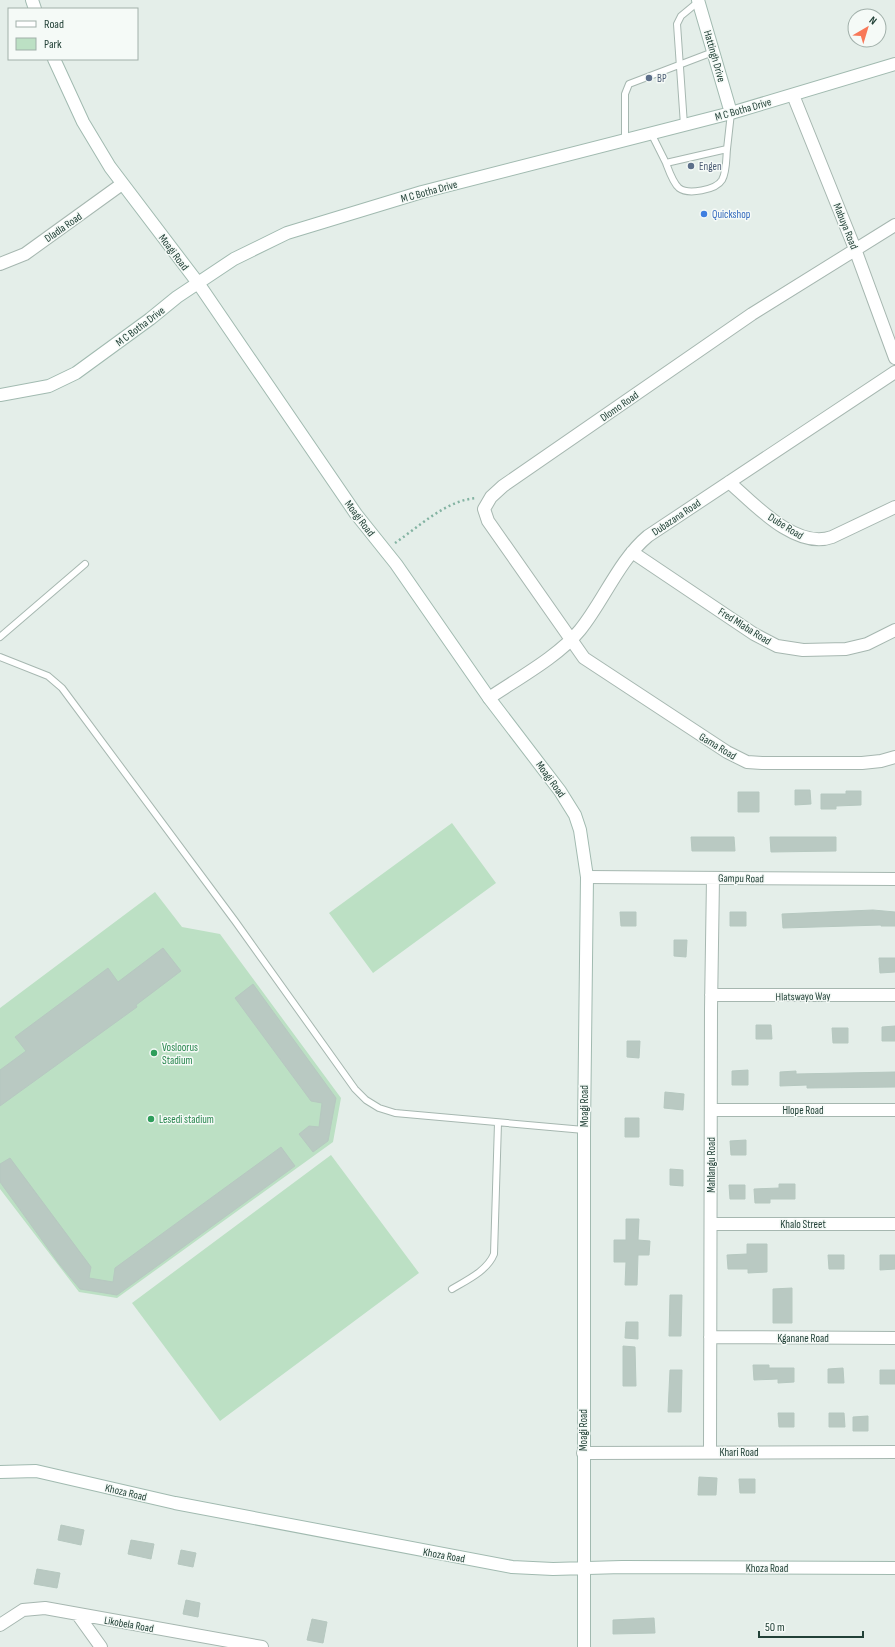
<svg xmlns="http://www.w3.org/2000/svg" width="895" height="1647" font-family="'Sofia Sans Condensed',sans-serif">
  <rect width="100%" height="100%" fill="#e4eee9"/>
  <path fill="#bce0c4" d="M 452,823 L 496,883 L 373,973 L 329,913 Z
    M 155,892 L 182,927 L 220,934 L 341,1098 L 333,1142 L 117,1298 L 79,1292 L 0,1189 L 0,1008 Z
    M 331,1155 L 419,1273 L 220,1421 L 132,1303 Z"/>
  <path fill="#b9c9c2" stroke="#b6c8c0" d="M 795,790 L 810,790 L 811,804 L 795,805 Z
    M 846,791 L 861,791 L 861,805 L 836,806 L 836,809 L 821,809 L 821,794 L 846,794 Z
    M 738,792 L 759,792 L 759,812 L 738,812 Z
    M 691,837 L 734,837 L 735,851 L 692,851 Z
    M 770,837 L 836,837 L 836,851 L 771,852 Z
    M 873,910 L 895,912 L 895,926 L 881,926 L 881,925 L 783,928 L 782,914 Z
    M 620,912 L 636,912 L 636,926 L 621,926 Z
    M 730,912 L 746,912 L 746,926 L 730,926 Z
    M 674,940 L 687,940 L 686,957 L 674,956 Z
    M 163,948 L 181,971 L 136,1005 L 137,1007 L 0,1106 L 0,1070 L 26,1051 L 15,1037 L 108,968 L 118,982 Z
    M 879,958 L 895,958 L 895,972 L 880,973 Z
    M 253,984 L 336,1098 L 328,1141 L 313,1152 L 299,1134 L 309,1126 L 319,1127 L 322,1103 L 311,1101 L 235,998 Z
    M 756,1025 L 771,1025 L 772,1039 L 756,1039 Z
    M 895,1026 L 895,1041 L 882,1041 L 882,1027 Z
    M 832,1028 L 848,1028 L 848,1043 L 833,1043 Z
    M 627,1041 L 640,1041 L 639,1058 L 627,1057 Z
    M 748,1070 L 748,1085 L 732,1085 L 732,1071 Z
    M 796,1071 L 796,1074 L 895,1072 L 895,1087 L 807,1088 L 807,1085 L 780,1086 L 780,1072 Z
    M 665,1092 L 684,1094 L 683,1110 L 664,1108 Z
    M 625,1118 L 639,1118 L 639,1137 L 625,1137 Z
    M 746,1140 L 746,1155 L 731,1155 L 730,1141 Z
    M 281,1147 L 295,1166 L 117,1295 L 80,1289 L 60,1265 L 0,1182 L 0,1164 L 10,1158 L 91,1267 L 89,1278 L 113,1282 L 115,1268 Z
    M 670,1169 L 683,1170 L 683,1186 L 670,1185 Z
    M 779,1184 L 795,1184 L 795,1199 L 770,1199 L 770,1203 L 755,1203 L 754,1189 L 779,1188 Z
    M 729,1185 L 745,1185 L 745,1199 L 730,1199 Z
    M 626,1219 L 639,1219 L 638,1240 L 650,1241 L 649,1255 L 638,1255 L 637,1285 L 625,1285 L 626,1262 L 614,1262 L 614,1240 L 626,1240 Z
    M 747,1244 L 767,1244 L 767,1272 L 748,1273 L 748,1269 L 728,1269 L 727,1255 L 747,1254 Z
    M 828,1255 L 844,1255 L 844,1269 L 829,1269 Z
    M 880,1255 L 895,1255 L 895,1269 L 880,1270 Z
    M 792,1288 L 792,1323 L 773,1323 L 773,1289 Z
    M 670,1295 L 682,1295 L 681,1336 L 669,1336 Z
    M 626,1322 L 638,1322 L 638,1339 L 625,1338 Z
    M 623,1346 L 635,1347 L 636,1386 L 623,1386 Z
    M 753,1365 L 769,1365 L 769,1368 L 794,1368 L 794,1382 L 778,1383 L 778,1379 L 754,1380 Z
    M 843,1368 L 844,1383 L 828,1383 L 828,1369 Z
    M 670,1370 L 682,1370 L 681,1412 L 668,1412 Z
    M 880,1370 L 895,1370 L 895,1384 L 880,1384 Z
    M 778,1413 L 794,1413 L 794,1427 L 779,1427 Z
    M 829,1413 L 844,1413 L 845,1427 L 829,1427 Z
    M 868,1416 L 868,1431 L 853,1431 L 853,1417 Z
    M 699,1477 L 717,1478 L 716,1495 L 698,1495 Z
    M 739,1479 L 755,1479 L 755,1493 L 740,1493 Z
    M 61,1525 L 84,1530 L 81,1545 L 58,1540 Z
    M 131,1540 L 154,1544 L 151,1559 L 128,1554 Z
    M 181,1550 L 196,1553 L 193,1567 L 178,1564 Z
    M 37,1569 L 60,1573 L 57,1588 L 34,1584 Z
    M 186,1600 L 200,1603 L 198,1617 L 183,1614 Z
    M 654,1618 L 655,1633 L 613,1634 L 613,1620 Z
    M 312,1619 L 327,1622 L 323,1643 L 307,1640 Z"/>
  <g fill="none" stroke-linecap="round" stroke-linejoin="round">
    <defs>
      <path id="lane" d="M 684,125 L 677,24 L 681,16 L 698,2
        M 651,133 L 666,163 L 727,149 L 731,113
        M 625,140 L 625,94 L 629,84 L 713,52
        M 666,163 C 669,171 673,183 679,188 C 688,195 716,190 722,180 C 727,171 726,158 727,149
        M 0,637 L 85,564
        M 0,657 L 48,676 L 62,688 L 235,921 L 355,1089 L 366,1100 L 379,1108 L 395,1113 L 584,1130
        M 452,1289 C 467,1280 487,1271 494,1254 L 498,1123"/>
      <path id="street" d="M 793,95 L 855,249 L 895,358
        M 895,225 L 752,314 L 503,486 L 491,497 L 484,509 L 488,521 L 584,658 L 727,752 L 747,762 L 762,763 L 862,763 L 881,761 L 895,757
        M 0,264 L 25,254 L 122,184
        M 729,482 C 754,504 796,550 832,537 L 895,507
        M 632,552 L 754,634 L 777,646 L 803,650 L 846,649 L 867,644 L 895,630
        M 489,698 C 517,679 559,656 580,630 C 603,602 619,560 648,536 L 895,372
        M 587,877 L 895,879
        M 711,995 L 895,995
        M 711,1110 L 895,1110
        M 711,1224 L 895,1224
        M 710,1337 L 895,1338
        M 710,1452 L 711,1009 L 713,878
        M 583,1453 L 895,1452
        M 78,1615 L 101,1647
        M 0,1625 L 23,1610 L 45,1608 L 262,1647"/>
      <path id="secondary" d="M 32,0 L 35,9
        M 698,0 L 731,113
        M 54,59 L 83,122 L 110,167 L 198,283 L 356,514 L 396,564 L 489,698 L 560,791 L 575,815 L 580,830 L 587,877 L 584,1130 L 584,1647
        M 0,395 L 49,386 L 76,373 L 150,319 L 177,297 L 234,259 L 287,233 L 422,192 L 731,113 L 895,64
        M 0,1472 L 36,1471 L 175,1503 L 512,1567 L 553,1569 L 622,1567 L 895,1568"/>
    </defs>
    <use href="#lane" stroke="#a6b7b0" stroke-width="8"/>
    <use href="#street" stroke="#a6b7b0" stroke-width="14"/>
    <use href="#secondary" stroke="#a1bab0" stroke-width="14"/>
    <path stroke="#83b3a2" stroke-width="2.5" stroke-dasharray="2 3" stroke-linecap="butt" d="M 395,543 C 420,526 446,500 477,498"/>
    <use href="#lane" stroke="#fff" stroke-width="6"/>
    <use href="#street" stroke="#fff" stroke-width="12"/>
    <use href="#secondary" stroke="#fff" stroke-width="12"/>
  </g>
  <g fill="#5c6f8a" stroke="#f5faf7" stroke-width="1.5">
    <circle cx="649" cy="78" r="4"/>
    <circle cx="691" cy="166" r="4"/>
  </g>
  <circle fill="#3f7fe0" stroke="#f5faf7" stroke-width="1.5" cx="704" cy="214" r="4"/>
  <g fill="#2e9e5b" stroke="#f5faf7" stroke-width="1.5">
    <circle cx="154" cy="1053" r="4"/>
    <circle cx="151" cy="1119" r="4"/>
  </g>
  <g text-anchor="middle" stroke-width="3" stroke-linejoin="round" paint-order="stroke">
    <g font-size="11" fill="#224137" stroke="#f5faf7">
      <text transform="translate(715 56) rotate(74)" y="4">Hattingh Drive</text>
      <text transform="translate(743 109) rotate(-16)" y="4">M C Botha Drive</text>
      <text transform="translate(429 191) rotate(-15)" y="4">M C Botha Drive</text>
      <text transform="translate(846 226) rotate(68)" y="4">Mabuya Road</text>
      <text transform="translate(63 227) rotate(-35)" y="4">Dladla Road</text>
      <text transform="translate(174 252) rotate(53)" y="4">Moagi Road</text>
      <text transform="translate(140 326) rotate(-37)" y="4">M C Botha Drive</text>
      <text transform="translate(619 406) rotate(-35)" y="4">Dlomo Road</text>
      <text transform="translate(676 517) rotate(-34)" y="4">Dubazana Road</text>
      <text transform="translate(360 518) rotate(53)" y="4">Moagi Road</text>
      <text transform="translate(786 526) rotate(32)" y="4">Dube Road</text>
      <text transform="translate(745 626) rotate(32)" y="4">Fred Mlaba Road</text>
      <text transform="translate(718 746) rotate(31)" y="4">Gama Road</text>
      <text transform="translate(551 779) rotate(54)" y="4">Moagi Road</text>
      <text transform="translate(741 878) rotate(1)" y="4">Gampu Road</text>
      <text transform="translate(803 996) rotate(-1)" y="4">Hlatswayo Way</text>
      <text transform="translate(584 1106) rotate(-90)" y="4">Moagi Road</text>
      <text x="803" y="1114">Hlope Road</text>
      <text transform="translate(711 1165) rotate(-90)" y="4">Mahlangu Road</text>
      <text x="803" y="1228">Khalo Street</text>
      <text x="803" y="1342">Kganane Road</text>
      <text transform="translate(583 1430) rotate(-90)" y="4">Moagi Road</text>
      <text x="739" y="1456">Khari Road</text>
      <text transform="translate(126 1492) rotate(13)" y="4">Khoza Road</text>
      <text transform="translate(444 1555) rotate(10)" y="4">Khoza Road</text>
      <text x="767" y="1572">Khoza Road</text>
      <text transform="translate(129 1624) rotate(10)" y="4">Likobela Road</text>
    </g>
    <g font-size="11" fill="#4e5e75" stroke="#f5faf7" text-anchor="start">
      <text x="657" y="82">BP</text>
      <text x="699" y="170">Engen</text>
    </g>
    <g font-size="11" fill="#366cbe" stroke="#f5faf7" text-anchor="start">
      <text x="712" y="218">Quickshop</text>
    </g>
    <g font-size="11" fill="#27864d" stroke="#f5faf7" text-anchor="start">
      <text x="162" y="1051">Vosloorus<tspan x="162" dy="13">Stadium</tspan></text>
      <text x="159" y="1123">Lesedi stadium</text>
    </g>
  </g>
  <rect x="8" y="8" width="130" height="52" fill="#f5faf7" stroke="#a1b0aa"/>
  <rect x="16" y="21" width="20" height="6" fill="#ffffff" stroke="#a1b0aa"/>
  <text x="44" y="28" font-size="12" fill="#224137">Road</text>
  <rect x="16" y="38" width="20" height="12" fill="#bce0c4" stroke="#a1b0aa"/>
  <text x="44" y="48" font-size="12" fill="#224137">Park</text>
  <g transform="translate(867 28) rotate(38)"><circle r="19" fill="#f5faf7" stroke="#a1b0aa"/>
  <path d="M0-3L7 15L0 10L-7 15Z" fill="#f87858"/>
  <text y="-6" font-size="11" font-weight="bold" text-anchor="middle" fill="#224137">N</text>
  </g>
  <path d="M759 1631v6h104v-6" fill="none" stroke="#224137" stroke-width="2"/>
  <text x="765" y="1631" font-size="12" fill="#224137" stroke="#f5faf7" stroke-width="3" paint-order="stroke">50 m</text>
</svg>
